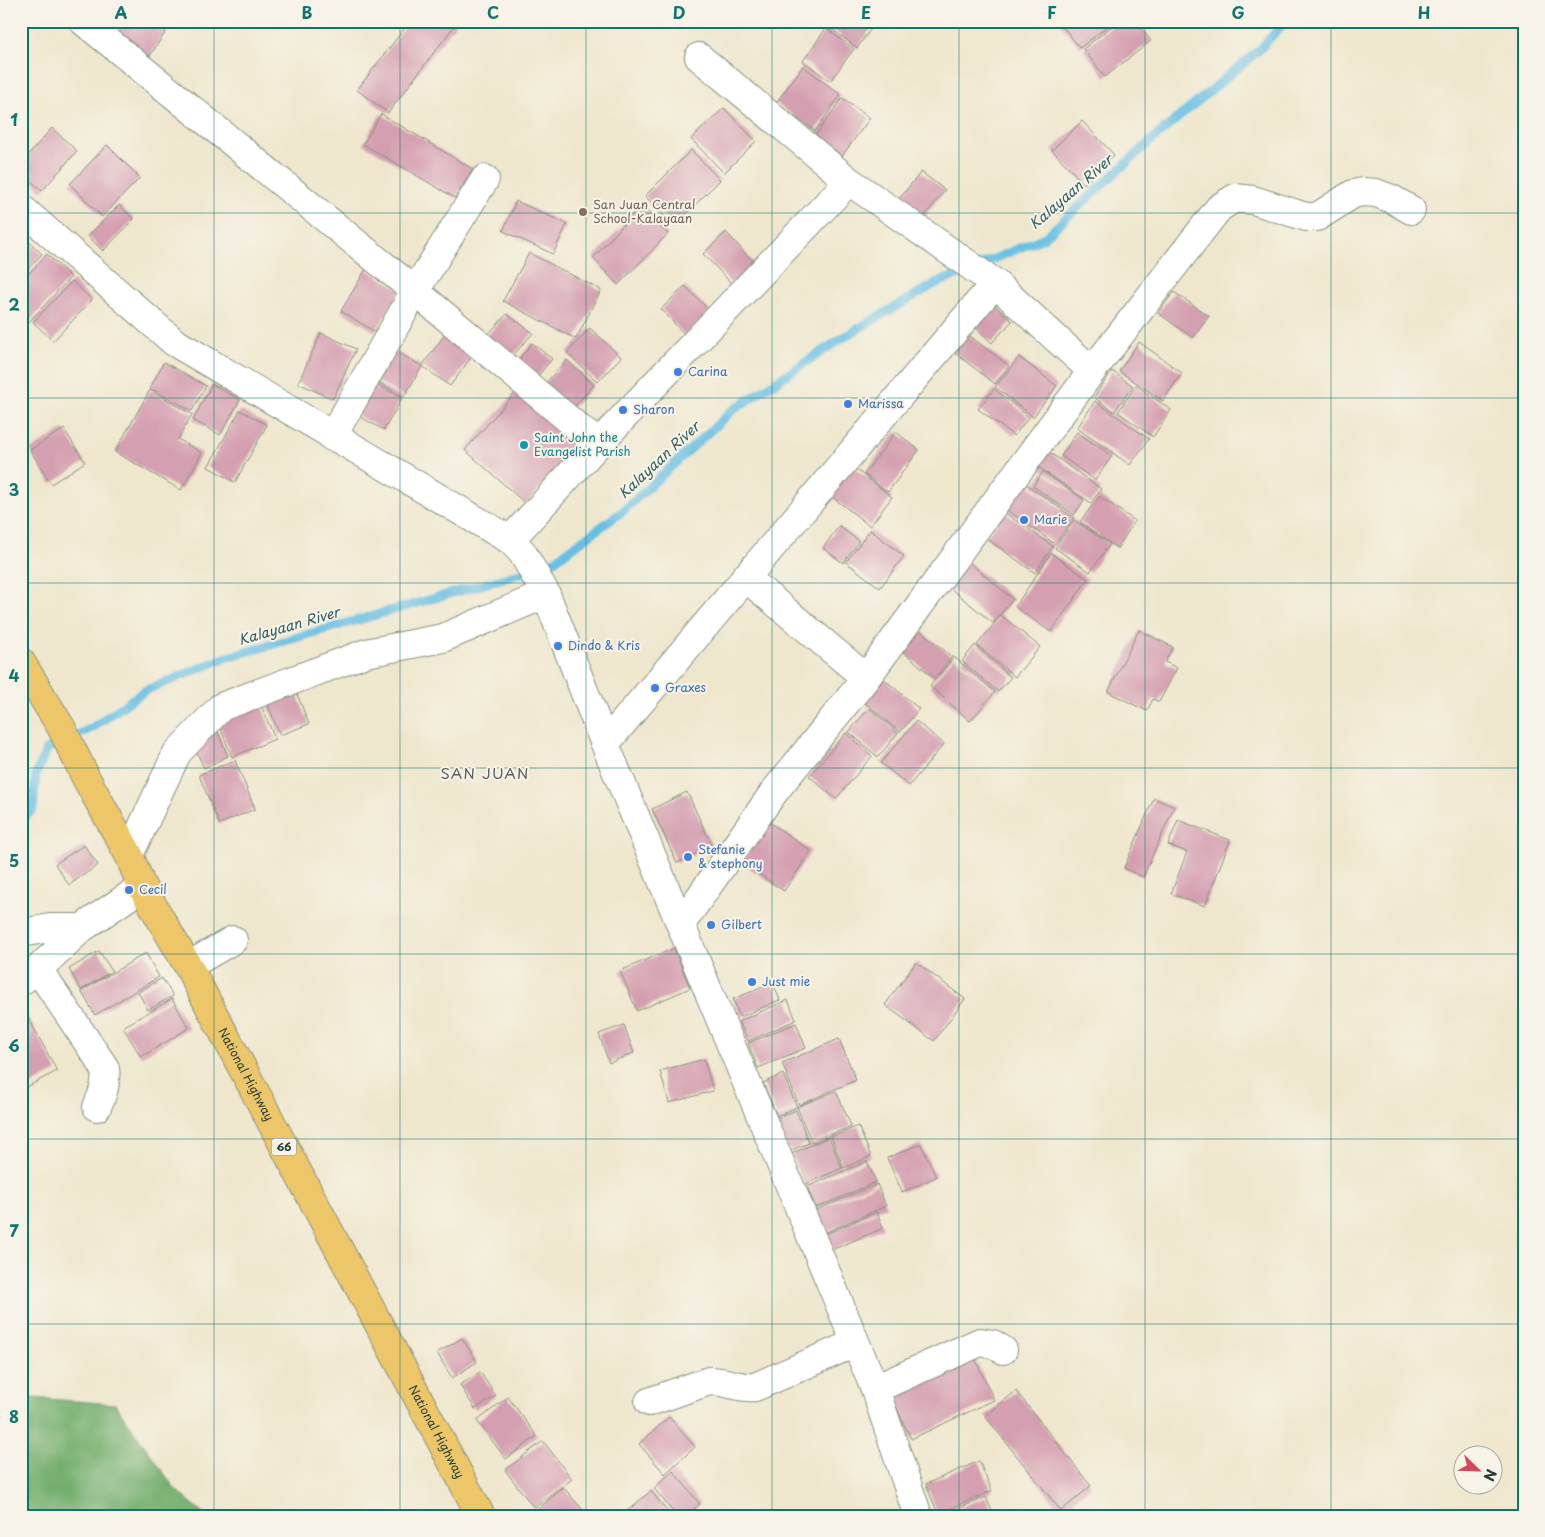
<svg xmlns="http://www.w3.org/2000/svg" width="1545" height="1537" font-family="'Playpen Sans',sans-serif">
  <rect width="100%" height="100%" fill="#f7f3e8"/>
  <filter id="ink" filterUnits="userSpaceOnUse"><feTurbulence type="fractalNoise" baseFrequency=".02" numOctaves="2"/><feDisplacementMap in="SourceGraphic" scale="10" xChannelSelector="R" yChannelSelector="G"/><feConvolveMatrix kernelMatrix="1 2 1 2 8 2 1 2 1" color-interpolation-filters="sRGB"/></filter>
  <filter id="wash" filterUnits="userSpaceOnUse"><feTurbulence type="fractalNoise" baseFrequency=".0096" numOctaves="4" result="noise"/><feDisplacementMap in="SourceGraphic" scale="20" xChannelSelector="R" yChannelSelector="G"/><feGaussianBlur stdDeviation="1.12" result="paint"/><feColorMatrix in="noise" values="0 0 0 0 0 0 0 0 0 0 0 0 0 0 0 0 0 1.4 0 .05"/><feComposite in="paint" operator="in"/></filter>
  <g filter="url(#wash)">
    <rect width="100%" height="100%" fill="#efe7cd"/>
    <path fill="#74af6e" stroke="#4a7651" d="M 21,1397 L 115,1404 L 175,1489 L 207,1516 L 21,1516 Z"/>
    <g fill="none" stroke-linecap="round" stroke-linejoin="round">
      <path stroke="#66bfe3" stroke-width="9" d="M 21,821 L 33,809 L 36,774 L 47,749 L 92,728 L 144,691 L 225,658 L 547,566 L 623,511 L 733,410 L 844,337 L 933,285 L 1045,237 L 1154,138 L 1258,51 L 1286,21"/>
    </g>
    <g id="blocks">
      <path fill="#d49fb0" d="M 127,21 L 173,21 L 145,63 L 114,41 Z
        M 410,21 L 458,21 L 388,113 L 357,90 Z
        M 832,21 L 866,21 L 873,26 L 857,48 L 828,26 Z
        M 1058,21 L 1114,21 L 1080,48 Z
        M 1118,21 L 1136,21 L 1151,41 L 1105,77 L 1083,49 Z
        M 826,28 L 854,49 L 830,81 L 803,61 Z
        M 803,66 L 841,95 L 815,131 L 776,103 Z
        M 842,98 L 870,118 L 842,156 L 815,136 Z
        M 724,108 L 756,141 L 724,173 L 691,139 Z
        M 381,114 L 473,169 L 455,198 L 363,144 Z
        M 1082,121 L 1114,155 L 1084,184 L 1052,150 Z
        M 52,128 L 77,151 L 42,191 L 21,172 L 21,163 Z
        M 107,145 L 140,178 L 102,217 L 70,184 Z
        M 691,150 L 720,180 L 674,226 L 645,196 Z
        M 921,172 L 945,190 L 920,222 L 896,203 Z
        M 516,201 L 567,224 L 553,254 L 503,231 Z
        M 119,205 L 134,219 L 103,251 L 88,236 Z
        M 641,205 L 668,234 L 618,285 L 593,258 Z
        M 726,232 L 756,265 L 734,286 L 703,254 Z
        M 21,234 L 42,254 L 21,276 Z
        M 529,253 L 601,290 L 576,339 L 503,301 Z
        M 47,254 L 71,277 L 28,323 L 21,316 L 21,282 Z
        M 366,269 L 401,290 L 375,332 L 341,311 Z
        M 72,281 L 92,300 L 53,341 L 33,322 Z
        M 685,286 L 710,311 L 685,335 L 661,309 Z
        M 1174,292 L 1209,316 L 1193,338 L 1158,313 Z
        M 989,300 L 1012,321 L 992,343 L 969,321 Z
        M 507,314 L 533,333 L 508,361 L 483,340 Z
        M 590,328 L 621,357 L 598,382 L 567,353 Z
        M 961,329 L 1009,366 L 995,384 L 947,347 Z
        M 448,330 L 476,351 L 450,386 L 422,366 Z
        M 321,333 L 356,349 L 333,399 L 298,383 Z
        M 1139,342 L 1182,373 L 1163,401 L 1119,371 Z
        M 532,343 L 552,359 L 532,383 L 512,367 Z
        M 392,349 L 422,366 L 404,397 L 375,380 Z
        M 1019,357 L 1057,386 L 1033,417 L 995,387 Z
        M 567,360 L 594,385 L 565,416 L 538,391 Z
        M 164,362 L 206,386 L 192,411 L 150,388 Z
        M 1112,371 L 1133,386 L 1114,412 L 1094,397 Z
        M 373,382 L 402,398 L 384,430 L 355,414 Z
        M 212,384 L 240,400 L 220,435 L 193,420 Z
        M 1136,385 L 1171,410 L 1153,437 L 1118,412 Z
        M 521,386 L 582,439 L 526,504 L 465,450 Z
        M 994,389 L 1029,417 L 1014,436 L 978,409 Z
        M 150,390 L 192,414 L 178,439 L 202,453 L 181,490 L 115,452 Z
        M 1095,401 L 1149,439 L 1130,465 L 1077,428 Z
        M 240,410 L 267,425 L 235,482 L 208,467 Z
        M 64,429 L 85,462 L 51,484 L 30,450 Z
        M 896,432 L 919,450 L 888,492 L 864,474 Z
        M 1077,432 L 1112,456 L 1095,480 L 1061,456 Z
        M 1046,450 L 1101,489 L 1091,503 L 1035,465 Z
        M 849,464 L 892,497 L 870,526 L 827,493 Z
        M 1043,472 L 1084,500 L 1074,515 L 1033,486 Z
        M 1025,483 L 1074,518 L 1055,544 L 1007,510 Z
        M 1099,496 L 1135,521 L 1117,548 L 1080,522 Z
        M 1004,512 L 1053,546 L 1035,573 L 986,538 Z
        M 1074,520 L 1110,544 L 1090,572 L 1055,548 Z
        M 839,526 L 859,541 L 843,563 L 823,548 Z
        M 870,530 L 904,556 L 880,588 L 846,562 Z
        M 1051,553 L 1088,579 L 1051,632 L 1015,607 Z
        M 964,558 L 1013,599 L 993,623 L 944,583 Z
        M 1001,615 L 1040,647 L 1015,677 L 977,645 Z
        M 915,626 L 952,657 L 934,678 L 897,646 Z
        M 1139,630 L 1173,647 L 1165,662 L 1177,668 L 1159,702 L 1153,699 L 1147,711 L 1108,692 Z
        M 975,645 L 1011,677 L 998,692 L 962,661 Z
        M 954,657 L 995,692 L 970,721 L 930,686 Z
        M 884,679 L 919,709 L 900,732 L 864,702 Z
        M 293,684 L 309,724 L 280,735 L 264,695 Z
        M 259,700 L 275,739 L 232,757 L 216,717 Z
        M 869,708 L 898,733 L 878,757 L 849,732 Z
        M 916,721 L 944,744 L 909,786 L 881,763 Z
        M 217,730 L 228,756 L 204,768 L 192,742 Z
        M 846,733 L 872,756 L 836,799 L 809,776 Z
        M 235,760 L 255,809 L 219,824 L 199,775 Z
        M 687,792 L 712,846 L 677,863 L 652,809 Z
        M 1154,798 L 1174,807 L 1143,877 L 1124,868 Z
        M 1178,820 L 1230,840 L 1205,906 L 1171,894 L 1187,852 L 1168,845 Z
        M 769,822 L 811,851 L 784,891 L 742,863 Z
        M 84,845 L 98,865 L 69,885 L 55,864 Z
        M 674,948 L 690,988 L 637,1011 L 620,971 Z
        M 99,951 L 112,971 L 81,990 L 69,969 Z
        M 146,953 L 159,977 L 95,1015 L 81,991 Z
        M 916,962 L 965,999 L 934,1041 L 885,1005 Z
        M 162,978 L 173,996 L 148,1010 L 138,992 Z
        M 773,983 L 780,1000 L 740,1017 L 733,999 Z
        M 172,999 L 189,1028 L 141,1057 L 123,1027 Z
        M 788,1000 L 796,1020 L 748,1041 L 739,1021 Z
        M 21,1004 L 57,1071 L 21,1090 Z
        M 796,1023 L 806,1048 L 758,1068 L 748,1043 Z
        M 624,1025 L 634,1053 L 609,1063 L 599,1034 Z
        M 839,1039 L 856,1080 L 799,1105 L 782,1063 Z
        M 704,1059 L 713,1091 L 669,1103 L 660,1071 Z
        M 783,1074 L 797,1107 L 777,1116 L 763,1083 Z
        M 836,1091 L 851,1126 L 812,1143 L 797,1107 Z
        M 796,1110 L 809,1143 L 789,1151 L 776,1119 Z
        M 858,1126 L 871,1156 L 844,1168 L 831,1137 Z
        M 829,1137 L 842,1168 L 804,1185 L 791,1154 Z
        M 921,1144 L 936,1177 L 902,1192 L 887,1158 Z
        M 867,1161 L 876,1182 L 816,1208 L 807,1187 Z
        M 877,1184 L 886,1206 L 824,1233 L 814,1211 Z
        M 877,1212 L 883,1228 L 829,1251 L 823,1235 Z
        M 462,1338 L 477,1362 L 452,1378 L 437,1353 Z
        M 971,1350 L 994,1400 L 911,1439 L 888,1389 Z
        M 480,1372 L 496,1396 L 475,1409 L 460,1385 Z
        M 1016,1391 L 1091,1486 L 1061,1511 L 985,1416 Z
        M 508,1397 L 537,1436 L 506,1459 L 477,1421 Z
        M 669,1417 L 695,1447 L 665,1474 L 639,1444 Z
        M 543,1441 L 572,1479 L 534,1508 L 505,1470 Z
        M 979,1461 L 992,1491 L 938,1514 L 926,1484 Z
        M 673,1471 L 700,1504 L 685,1516 L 676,1516 L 654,1488 Z
        M 563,1487 L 588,1516 L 542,1516 L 537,1510 Z
        M 651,1491 L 671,1516 L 621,1516 Z
        M 986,1497 L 994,1516 L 940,1516 Z"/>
    </g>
  </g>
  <g filter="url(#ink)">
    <use href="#blocks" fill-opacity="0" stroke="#879280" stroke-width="1"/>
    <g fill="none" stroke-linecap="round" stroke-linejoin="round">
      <defs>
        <path id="minor" d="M 83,21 L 415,291 L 598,444
          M 699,57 L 849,181 L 995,283 L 1092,371
          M 21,208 L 174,342 L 510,540 L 522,552 L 546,594 L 605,744 L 875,1389 L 918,1516
          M 332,437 L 415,291 L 485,179
          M 510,540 L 598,444 L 849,181
          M 745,577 L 866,678
          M 605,744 L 995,283
          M 129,855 L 177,753 L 221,707 L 366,653 L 443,638 L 546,594
          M 681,924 L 774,792 L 866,678 L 1092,371 L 1219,208 L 1235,198 L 1253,200 L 1306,217 L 1317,217 L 1353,194 L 1363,192 L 1376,193 L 1392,199 L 1411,210
          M 21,933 L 50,928 L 82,928
          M 188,966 L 233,940
          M 38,969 L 105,1068 C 107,1083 103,1093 97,1107
          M 21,981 L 38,969 L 82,928 L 142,887
          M 875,1389 L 980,1342 L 993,1344 L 1003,1350
          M 649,1402 L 709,1381 C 725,1380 739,1389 755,1387 L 855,1343"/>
        <g id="major">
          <path id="s1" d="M 21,662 L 61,727 L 87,780 L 129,855 L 142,887 L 188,966 L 481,1516"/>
        </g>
      </defs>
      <use href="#minor" stroke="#879280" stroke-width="30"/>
      <use href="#major" stroke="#879280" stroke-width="30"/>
      <use href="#minor" stroke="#fff" stroke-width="28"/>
      <use href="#major" stroke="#ecc669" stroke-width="28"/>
    </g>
  </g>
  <path fill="none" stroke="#0f766e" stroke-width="1" stroke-opacity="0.55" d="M 214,21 L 214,1516M 400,21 L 400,1516M 586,21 L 586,1516M 772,21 L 772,1516M 959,21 L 959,1516M 1145,21 L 1145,1516M 1331,21 L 1331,1516M 21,213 L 1524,213M 21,398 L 1524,398M 21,583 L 1524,583M 21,768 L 1524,768M 21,954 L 1524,954M 21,1139 L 1524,1139M 21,1324 L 1524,1324"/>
  <circle fill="#8d6e63" stroke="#f7f3e8" stroke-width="2" cx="583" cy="212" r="5"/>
  <g fill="#3f7fe0" stroke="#f7f3e8" stroke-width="2">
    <circle cx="678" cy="372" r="5"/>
    <circle cx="848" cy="404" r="5"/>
    <circle cx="623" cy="410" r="5"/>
    <circle cx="1024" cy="520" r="5"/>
    <circle cx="558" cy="646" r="5"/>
    <circle cx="655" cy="688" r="5"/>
    <circle cx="688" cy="857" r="5"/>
    <circle cx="129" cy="890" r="5"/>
    <circle cx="711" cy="925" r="5"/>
    <circle cx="752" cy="982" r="5"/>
  </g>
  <circle fill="#0f9aa8" stroke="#f7f3e8" stroke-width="2" cx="524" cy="445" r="5"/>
  <g text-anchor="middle" stroke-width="4" stroke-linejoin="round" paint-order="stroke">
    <rect fill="#f7f3e8" stroke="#60746a" stroke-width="1" x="271.5" y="1138.5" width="25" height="17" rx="4"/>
    <g font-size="11" font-weight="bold" fill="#1f3d34">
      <text x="284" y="1151">66</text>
    </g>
    <g font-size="12" fill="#785e54" stroke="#f7f3e8" text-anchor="start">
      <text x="593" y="209">San Juan Central<tspan x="593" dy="14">School-Kalayaan</tspan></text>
    </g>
    <g font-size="12" fill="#366cbe" stroke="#f7f3e8" text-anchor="start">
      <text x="688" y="376">Carina</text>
      <text x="858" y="408">Marissa</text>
      <text x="633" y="414">Sharon</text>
      <text x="1034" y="524">Marie</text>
      <text x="568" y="650">Dindo &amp; Kris</text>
      <text x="665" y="692">Graxes</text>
      <text x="698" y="854">Stefanie<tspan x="698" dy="14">&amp; stephony</tspan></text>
      <text x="139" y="894">Cecil</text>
      <text x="721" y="929">Gilbert</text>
      <text x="762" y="986">Just mie</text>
    </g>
    <g font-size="12" fill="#0d838f" stroke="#f7f3e8" text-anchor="start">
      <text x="534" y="442">Saint John the<tspan x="534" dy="14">Evangelist Parish</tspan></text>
    </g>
    <g font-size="12" fill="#1f3d34" stroke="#f7f3e8">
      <text dy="4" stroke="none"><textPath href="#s1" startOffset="470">National Highway</textPath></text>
      <text dy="4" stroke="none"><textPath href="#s1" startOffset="875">National Highway</textPath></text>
    </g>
    <g font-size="14" font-style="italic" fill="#315e60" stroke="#f7f3e8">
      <text transform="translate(1071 192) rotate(-41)" y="5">Kalayaan River</text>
      <text transform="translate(659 460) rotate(-43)" y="5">Kalayaan River</text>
      <text transform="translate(289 626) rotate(-16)" y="5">Kalayaan River</text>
    </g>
    <g font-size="15" letter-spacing="1" fill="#5e5f5f" stroke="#f7f3e8">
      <text x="485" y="779">SAN JUAN</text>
    </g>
  </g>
  <rect width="1545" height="1537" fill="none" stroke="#f7f3e8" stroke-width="55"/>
  <g transform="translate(1478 1470) rotate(113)"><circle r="24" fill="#f7f3e8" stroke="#a1aaa0"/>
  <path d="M0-4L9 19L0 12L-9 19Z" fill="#d1495b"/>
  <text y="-8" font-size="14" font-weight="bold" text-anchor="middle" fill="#1f3d34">N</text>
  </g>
  <rect x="28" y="28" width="1490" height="1482" fill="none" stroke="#0f766e" stroke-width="2"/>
  <g font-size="16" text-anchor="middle" font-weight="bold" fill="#0f766e">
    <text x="121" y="19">A</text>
    <text x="307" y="19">B</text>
    <text x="493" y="19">C</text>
    <text x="679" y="19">D</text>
    <text x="866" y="19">E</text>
    <text x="1052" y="19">F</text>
    <text x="1238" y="19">G</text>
    <text x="1424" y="19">H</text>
    <text x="14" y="126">1</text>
    <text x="14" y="311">2</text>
    <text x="14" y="496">3</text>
    <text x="14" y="682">4</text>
    <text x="14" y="867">5</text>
    <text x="14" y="1052">6</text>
    <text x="14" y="1237">7</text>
    <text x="14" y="1423">8</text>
  </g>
</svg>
